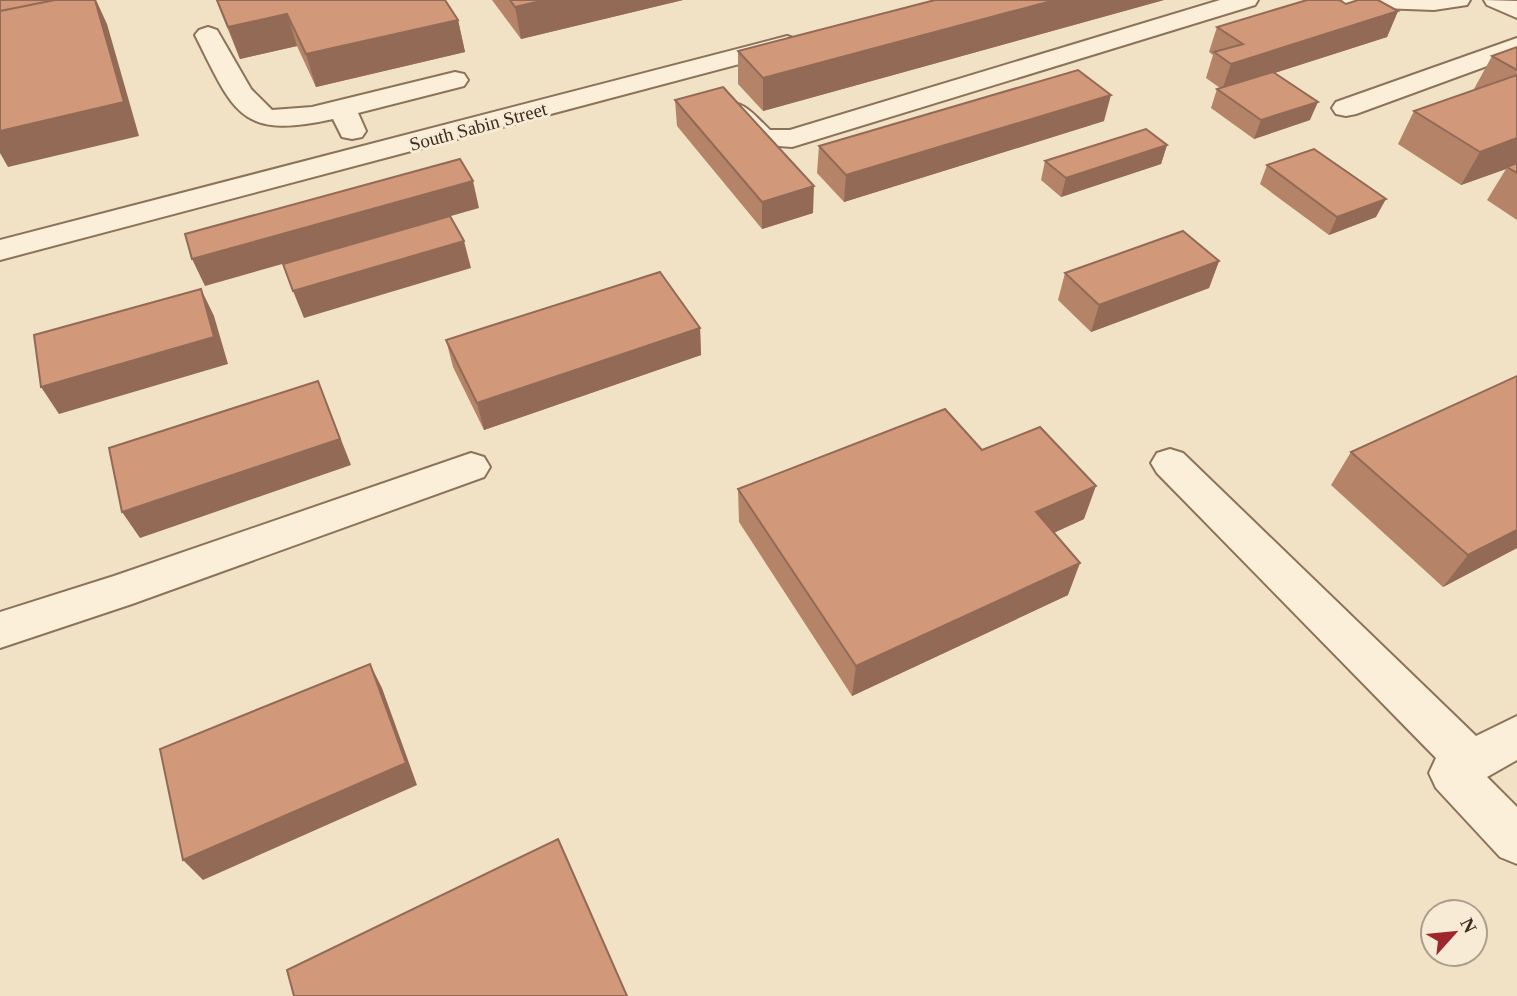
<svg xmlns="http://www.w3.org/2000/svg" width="1517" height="996" font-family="Georgia,serif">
  <rect width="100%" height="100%" fill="#f1e1c5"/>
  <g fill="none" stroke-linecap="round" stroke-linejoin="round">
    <defs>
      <path id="minor" d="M 1220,0 L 1258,0 L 1255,5 L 792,147 L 752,144 L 717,109 L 721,103 C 743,98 755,116 770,130 L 790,130 Z
        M 1342,0 L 1470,0 L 1467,5 L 1434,10 L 1354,7 L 1345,5 Z
        M 1484,0 L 1517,1 L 1517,18 L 1487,5 Z
        M 208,27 L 217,30 L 251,89 L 272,110 L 312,107 L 455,72 L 464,74 L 468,80 L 464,86 L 358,113 L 366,131 L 362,137 L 352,139 L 342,137 L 333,119 C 239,140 234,112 195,35 L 199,30 Z
        M 787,36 L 796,39 L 800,44 L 796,49 L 0,260 L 0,240 Z
        M 1517,38 L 1517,55 L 1356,114 L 1346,116 L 1336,114 L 1332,108 L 1336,102 Z
        M 1170,449 L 1183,453 L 1476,736 L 1517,716 L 1517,760 L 1487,777 L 1517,807 L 1517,864 L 1500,857 L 1436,788 L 1429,773 L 1436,758 L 1157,473 L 1151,463 L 1157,453 Z
        M 471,453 L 484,457 L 490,467 L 484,477 L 132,604 L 0,648 L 0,612 L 114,576 Z"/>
    </defs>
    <use href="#minor" stroke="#8d725a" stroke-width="4"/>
    <use href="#minor" fill="#fbefd9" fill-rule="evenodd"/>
  </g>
  <path fill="#b48368" d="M 216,0 L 445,0 L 458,20 L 465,52 L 316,87 L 297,46 L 240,59 Z
    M 492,0 L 683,0 L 521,39 Z
    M 935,0 L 1164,0 L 763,111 L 738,84 L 738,51 Z
    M 1346,4 L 1398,11 L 1387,37 L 1274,73 L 1310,120 L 1254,139 L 1211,108 L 1217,89 L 1220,88 L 1206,78 L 1213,55 L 1209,52 L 1217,27 Z
    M 1517,47 L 1517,220 L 1487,200 L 1506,169 L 1461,185 L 1398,144 L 1414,111 L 1476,90 L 1474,89 L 1492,56 Z
    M 675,100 L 813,213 L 762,229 L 677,126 Z
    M 1104,121 L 844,202 L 817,173 L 819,146 Z
    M 1167,145 L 1161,164 L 1061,197 L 1041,180 L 1045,161 Z
    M 1267,165 L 1376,217 L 1329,235 L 1260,184 Z
    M 1219,261 L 1209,288 L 1091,332 L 1058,300 L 1065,273 Z
    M 700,328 L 701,355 L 484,430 L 453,367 L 446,340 Z
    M 982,450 L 1084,519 L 1054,533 L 1068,595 L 852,696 L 739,522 L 738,489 Z
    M 1351,452 L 1517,548 L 1443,587 L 1331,485 Z"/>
  <path fill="#926a55" d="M 95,0 L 96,0 L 107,24 L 139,136 L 8,167 L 0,153 L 0,131 Z
    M 545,0 L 683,0 L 521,39 L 515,7 Z
    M 1055,0 L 1164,0 L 763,111 L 763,78 Z
    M 1398,11 L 1387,37 L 1222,90 L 1231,64 Z
    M 287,14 L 297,46 L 240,59 L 228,27 Z
    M 458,20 L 465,52 L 316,87 L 306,54 Z
    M 1111,95 L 1104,121 L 844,202 L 846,175 Z
    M 1318,102 L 1310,120 L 1254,139 L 1261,120 Z
    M 1517,138 L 1517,164 L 1507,167 L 1506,169 L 1461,185 L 1480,152 Z
    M 1167,145 L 1161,164 L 1061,197 L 1066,178 Z
    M 473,181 L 479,208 L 205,286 L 192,259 Z
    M 814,186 L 813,213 L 762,229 L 762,202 Z
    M 1386,199 L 1376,217 L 1329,235 L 1337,217 Z
    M 464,241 L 471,268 L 304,318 L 293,291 Z
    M 1219,261 L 1209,288 L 1091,332 L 1099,305 Z
    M 201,289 L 214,316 L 228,364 L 59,414 L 41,387 Z
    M 700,328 L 701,355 L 484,430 L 477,403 Z
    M 318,381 L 351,465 L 140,538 L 122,512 Z
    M 1096,486 L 1084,519 L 1026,545 L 1036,512 Z
    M 1517,530 L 1517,548 L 1443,587 L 1468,555 Z
    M 1080,563 L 1068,595 L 852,696 L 856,666 Z
    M 370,664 L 382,688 L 417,785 L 203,880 L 183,860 Z"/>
  <path fill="#d19879" stroke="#926a55" stroke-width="2" d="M 0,0 L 55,0 L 0,11 Z
    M 55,0 L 95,0 L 124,102 L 0,131 L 0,11 Z
    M 217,0 L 445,0 L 458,20 L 306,54 L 287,14 L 228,27 Z
    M 510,0 L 545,0 L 515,7 Z
    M 935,0 L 1055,0 L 763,78 L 738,51 Z
    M 1307,0 L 1339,0 L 1346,4 L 1358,0 L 1378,0 L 1398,11 L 1231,64 L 1214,52 L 1243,44 L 1217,27 Z
    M 1517,47 L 1517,70 L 1492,56 Z
    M 1078,70 L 1111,95 L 846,175 L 819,146 Z
    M 1273,72 L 1318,102 L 1261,120 L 1217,89 Z
    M 1517,75 L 1517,138 L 1480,152 L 1414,111 Z
    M 723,87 L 814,186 L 762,202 L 675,100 Z
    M 1146,129 L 1167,145 L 1066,178 L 1045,161 Z
    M 1314,149 L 1386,199 L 1337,217 L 1267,165 Z
    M 460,159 L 473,181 L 192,259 L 185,234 Z
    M 1517,163 L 1517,173 L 1507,167 Z
    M 450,216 L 464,241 L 293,291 L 283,264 Z
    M 1183,231 L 1219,261 L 1099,305 L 1065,273 Z
    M 660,272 L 700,328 L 477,403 L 446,340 Z
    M 201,289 L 214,337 L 41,387 L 34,335 Z
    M 1517,376 L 1517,530 L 1468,555 L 1351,452 Z
    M 318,381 L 340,439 L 122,512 L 109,448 Z
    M 945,409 L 982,450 L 1040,427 L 1096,486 L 1036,512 L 1080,563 L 856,666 L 738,489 Z
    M 370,664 L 406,763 L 183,860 L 160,749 Z
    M 558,839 L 627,996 L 294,996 L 287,970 Z"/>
  <g text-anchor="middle" stroke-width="6" stroke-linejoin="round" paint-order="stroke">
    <g font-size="19" fill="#3c2b1e" stroke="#f8ebd5">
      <text transform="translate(478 126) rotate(-15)" y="7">South Sabin Street</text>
    </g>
  </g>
  <g transform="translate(1454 933) rotate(63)"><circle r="33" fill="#f8ebd5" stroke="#ad9e8c" stroke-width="2"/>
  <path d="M0-5L12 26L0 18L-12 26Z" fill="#9f262f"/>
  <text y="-10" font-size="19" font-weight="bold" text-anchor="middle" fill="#3c2b1e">N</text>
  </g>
</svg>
